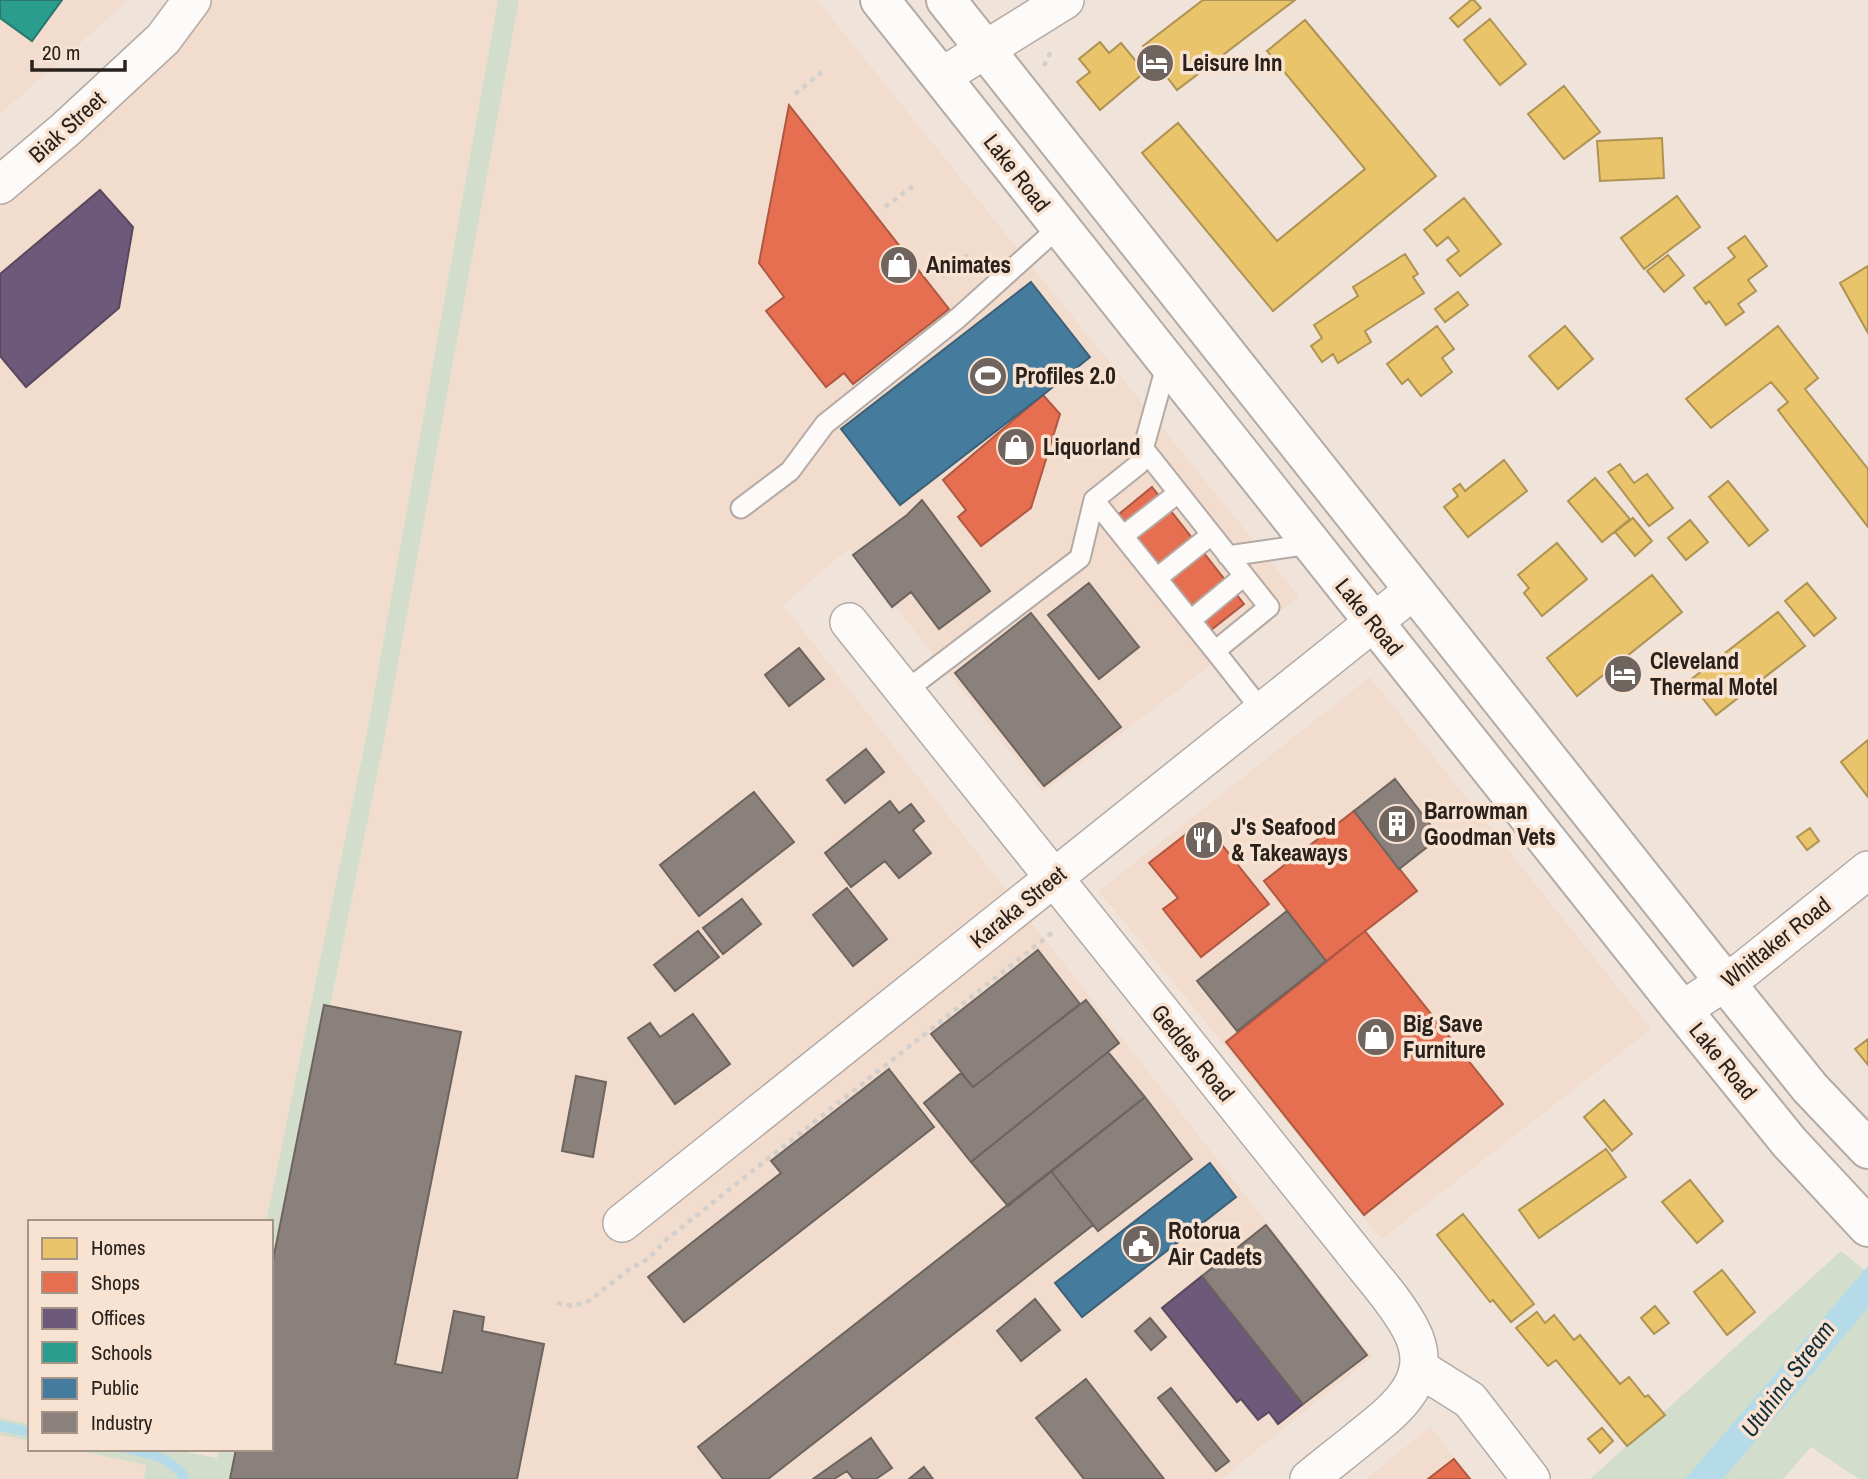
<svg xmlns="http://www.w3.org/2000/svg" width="1868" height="1479" font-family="'Archivo Narrow',sans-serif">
  <rect width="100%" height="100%" fill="#f0e3da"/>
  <path fill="#f2dccd" d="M 0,0 L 129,0 L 0,114 Z
    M 210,0 L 498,0 L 367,733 L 266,1222 L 30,1222 L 30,1424 L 0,1418 L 0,207 L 170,60 Z
    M 519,0 L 817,0 L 1299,597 L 1043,793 L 849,548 L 783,605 L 1372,1357 L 1221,1479 L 235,1479 L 271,1449 L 271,1298 L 385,735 Z
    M 1370,677 L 1651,1029 L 1382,1239 L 1099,891 Z
    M 1430,1427 L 1472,1479 L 1366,1479 Z
    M 0,1435 L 30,1441 L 30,1449 L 70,1449 L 146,1465 L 144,1479 L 0,1479 Z"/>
  <path fill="#d2decb" d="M 498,0 L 519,0 L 385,735 L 271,1298 L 271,1222 L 266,1222 L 367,733 Z
    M 1841,1251 L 1868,1273 L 1868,1479 L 1859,1479 L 1811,1447 L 1783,1479 L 1590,1479 Z
    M 0,1418 L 30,1424 L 30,1441 L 0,1435 Z
    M 70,1449 L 171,1449 L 217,1458 L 219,1449 L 241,1449 L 235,1479 L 144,1479 L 146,1465 Z"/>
  <path fill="#b6dbe8" d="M 1868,1266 L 1868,1308 L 1723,1479 L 1685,1479 Z"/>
  <path fill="#e9c46a" stroke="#af9352" stroke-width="2" d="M 1203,0 L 1295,0 L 1177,90 L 1143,46 Z
    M 1471,0 L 1474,0 L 1481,8 L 1458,27 L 1450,18 Z
    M 1490,19 L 1526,64 L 1500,85 L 1464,40 Z
    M 1305,20 L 1436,176 L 1273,311 L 1142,153 L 1178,123 L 1277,241 L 1365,169 L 1267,51 Z
    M 1100,42 L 1109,53 L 1121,43 L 1145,72 L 1100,110 L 1077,82 L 1090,72 L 1079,59 Z
    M 1564,86 L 1600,132 L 1564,159 L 1528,114 Z
    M 1662,138 L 1664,178 L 1600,181 L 1597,141 Z
    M 1677,196 L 1700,227 L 1644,269 L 1621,238 Z
    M 1464,198 L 1501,244 L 1460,276 L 1447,260 L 1459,251 L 1448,237 L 1437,246 L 1424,230 Z
    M 1745,236 L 1767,266 L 1748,280 L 1756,291 L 1738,304 L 1744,312 L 1726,325 L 1709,301 L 1706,304 L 1694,288 L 1735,257 L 1728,248 Z
    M 1405,254 L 1418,274 L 1413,277 L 1424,293 L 1365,331 L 1371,342 L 1338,363 L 1333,354 L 1322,362 L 1311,346 L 1322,338 L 1314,325 L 1358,296 L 1353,287 Z
    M 1668,255 L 1684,275 L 1664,292 L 1647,271 Z
    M 1868,266 L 1868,333 L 1840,283 Z
    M 1458,292 L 1468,305 L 1445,322 L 1435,309 Z
    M 1437,326 L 1454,349 L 1442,358 L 1452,372 L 1421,396 L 1408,379 L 1402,384 L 1387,364 Z
    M 1565,326 L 1593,359 L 1558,389 L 1529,356 Z
    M 1778,326 L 1818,378 L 1805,389 L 1868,469 L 1868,527 L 1778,410 L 1788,402 L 1771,382 L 1711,428 L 1686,399 Z
    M 1504,460 L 1527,491 L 1468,537 L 1444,507 L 1458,496 L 1453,489 L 1460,484 L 1465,491 Z
    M 1620,464 L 1634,483 L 1647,474 L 1673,508 L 1649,526 L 1608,472 Z
    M 1595,478 L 1630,519 L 1602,542 L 1568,501 Z
    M 1728,481 L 1768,530 L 1749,546 L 1709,497 Z
    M 1633,518 L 1652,541 L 1635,556 L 1615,532 Z
    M 1690,520 L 1708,542 L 1686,560 L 1668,538 Z
    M 1557,543 L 1587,579 L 1542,616 L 1524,593 L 1529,588 L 1518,575 Z
    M 1652,575 L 1682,612 L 1577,696 L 1547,658 Z
    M 1807,583 L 1836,618 L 1814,636 L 1785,601 Z
    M 1778,612 L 1805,646 L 1716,715 L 1689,681 Z
    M 1868,740 L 1868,797 L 1841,762 Z
    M 1810,828 L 1819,841 L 1807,850 L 1797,837 Z
    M 1868,1039 L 1868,1065 L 1855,1049 Z
    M 1604,1100 L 1632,1134 L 1612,1151 L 1584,1117 Z
    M 1606,1149 L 1626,1177 L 1539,1238 L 1519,1210 Z
    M 1690,1180 L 1723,1221 L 1697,1243 L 1662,1202 Z
    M 1463,1214 L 1534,1304 L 1511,1322 L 1493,1300 L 1490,1302 L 1437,1235 Z
    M 1722,1270 L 1755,1312 L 1727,1335 L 1694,1292 Z
    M 1655,1306 L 1669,1323 L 1654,1334 L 1641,1318 Z
    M 1537,1312 L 1545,1323 L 1554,1315 L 1574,1340 L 1580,1335 L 1620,1384 L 1629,1377 L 1645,1397 L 1648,1395 L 1665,1415 L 1627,1446 L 1556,1360 L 1548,1366 L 1516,1328 Z
    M 1602,1428 L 1613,1441 L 1600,1453 L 1588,1439 Z"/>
  <path fill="#e76f51" stroke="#ae5841" stroke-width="2" d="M 789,105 L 949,309 L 853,384 L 844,373 L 826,387 L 766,311 L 784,297 L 759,263 Z
    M 1043,395 L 1060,414 L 1031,508 L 981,546 L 958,517 L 966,510 L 943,480 Z
    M 1152,487 L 1244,604 L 1211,630 L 1119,514 Z
    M 1354,811 L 1417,891 L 1326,961 L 1264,881 Z
    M 1203,821 L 1269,904 L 1201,957 L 1163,909 L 1178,898 L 1149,863 Z
    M 1365,931 L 1503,1104 L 1364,1215 L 1226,1042 Z
    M 1454,1459 L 1470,1479 L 1428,1479 Z"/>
  <path fill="#6d597a" stroke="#59485e" stroke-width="2" d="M 100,190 L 133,227 L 119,308 L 26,387 L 0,356 L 0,274 Z
    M 1202,1276 L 1303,1404 L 1278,1424 L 1269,1412 L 1258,1420 L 1241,1399 L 1237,1402 L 1162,1308 Z"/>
  <path fill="#2a9d8f" stroke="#2a786c" stroke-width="2" d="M 0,0 L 62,0 L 32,41 L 0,18 Z"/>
  <path fill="#457b9d" stroke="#3d6076" stroke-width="2" d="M 1031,282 L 1090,357 L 1043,395 L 900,505 L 841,429 Z
    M 1210,1163 L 1236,1197 L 1082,1317 L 1055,1283 Z"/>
  <path fill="#8a817c" stroke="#6d645f" stroke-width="2" d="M 922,500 L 990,591 L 939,629 L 911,592 L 892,607 L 853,555 L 907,515 Z
    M 1089,583 L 1139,647 L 1099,679 L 1048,615 Z
    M 1031,613 L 1121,727 L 1044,786 L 955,673 Z
    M 799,648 L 824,679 L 789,706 L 765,675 Z
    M 866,749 L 884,772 L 845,803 L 827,780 Z
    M 1395,779 L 1440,837 L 1399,869 L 1354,811 Z
    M 754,792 L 794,842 L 699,916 L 660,865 Z
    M 890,801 L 899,813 L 911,804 L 924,821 L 913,830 L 931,853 L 899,878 L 885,861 L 851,887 L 825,853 Z
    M 847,888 L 887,939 L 853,966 L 813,915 Z
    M 742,899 L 761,924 L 723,954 L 703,928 Z
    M 1287,911 L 1326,961 L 1237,1031 L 1197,981 Z
    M 698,931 L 719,957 L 675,991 L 654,965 Z
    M 1038,950 L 1080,1004 L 973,1087 L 931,1034 Z
    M 1086,1000 L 1119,1043 L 971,1162 L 924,1103 L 961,1073 L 973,1087 Z
    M 324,1005 L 461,1032 L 395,1364 L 442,1373 L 454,1311 L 484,1317 L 482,1331 L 544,1344 L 517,1479 L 230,1479 L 236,1449 L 271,1449 L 271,1270 Z
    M 693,1014 L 730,1064 L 675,1104 L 628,1038 L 650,1023 L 660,1037 Z
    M 1108,1052 L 1145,1097 L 1008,1206 L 971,1162 Z
    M 889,1069 L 934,1127 L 684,1322 L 648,1277 L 781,1173 L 771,1161 Z
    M 576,1076 L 606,1082 L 593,1157 L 562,1151 Z
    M 1145,1097 L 1192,1159 L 1098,1231 L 1051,1171 Z
    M 1051,1171 L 1093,1225 L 768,1479 L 723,1479 L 698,1447 Z
    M 1266,1225 L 1367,1355 L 1303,1404 L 1202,1276 Z
    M 1035,1299 L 1060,1330 L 1021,1361 L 997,1331 Z
    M 1150,1318 L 1166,1337 L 1151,1350 L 1135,1331 Z
    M 1086,1379 L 1164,1479 L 1084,1479 L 1036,1418 Z
    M 1171,1388 L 1229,1461 L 1216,1471 L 1158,1398 Z
    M 871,1438 L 892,1468 L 876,1479 L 853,1479 L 847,1471 L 834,1479 L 813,1479 Z
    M 924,1467 L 933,1479 L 909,1479 Z"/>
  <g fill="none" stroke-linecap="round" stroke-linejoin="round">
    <path stroke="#b6dbe8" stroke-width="10" d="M 0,1426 L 30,1432
      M 128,1449 C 150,1453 168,1457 183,1475 L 182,1479"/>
    <defs>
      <path id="lane" d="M 1143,448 L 1269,607 L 1215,651 L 1263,712
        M 1094,500 L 1215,651
        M 741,508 L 790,471 L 825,424 L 958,318 L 1059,227
        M 1123,536 L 1178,493
        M 1228,556 L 1310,544
        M 1157,578 L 1211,535
        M 1191,620 L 1244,576
        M 904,692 L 1080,558 L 1094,500 L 1139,464 L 1167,363"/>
      <path id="street" d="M 941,77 L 1065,0
        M 0,185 L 66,129 L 163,39 L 192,0
        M 849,622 L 1352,1250 C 1371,1275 1395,1300 1410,1328 C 1438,1379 1395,1410 1360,1438 C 1343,1452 1326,1465 1309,1479
        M 1682,1010 L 1745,969 L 1868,870
        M 622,1223 L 1414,590
        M 1419,1368 L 1470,1400 L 1531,1479"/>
      <path id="secondary" d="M 880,0 L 1682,1010 L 1789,1142 L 1868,1227
        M 946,0 L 1725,982 L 1810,1088 L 1868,1149"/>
    </defs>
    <use href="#lane" stroke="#b4aaa4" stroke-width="23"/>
    <use href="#street" stroke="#b4aaa4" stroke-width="40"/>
    <use href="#secondary" stroke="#b4aaa4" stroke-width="42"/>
    <path stroke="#d3cfcc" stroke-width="4.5" stroke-dasharray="5 5" stroke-linecap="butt" d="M 1044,66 L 1051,51 L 1049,49
      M 795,94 L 822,72
      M 885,207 L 913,186
      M 942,277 L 968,255
      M 557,1303 L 573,1306 L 589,1301 L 628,1270 L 648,1259 L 667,1239 L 1053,932"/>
    <use href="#lane" stroke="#fdfbf9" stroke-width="19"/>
    <use href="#street" stroke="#fdfbf9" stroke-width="37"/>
    <use href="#secondary" stroke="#fdfbf9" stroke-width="38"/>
  </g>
  <defs>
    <symbol id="hotel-disc" viewBox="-11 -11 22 22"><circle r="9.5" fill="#6f655e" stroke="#f8e2d2"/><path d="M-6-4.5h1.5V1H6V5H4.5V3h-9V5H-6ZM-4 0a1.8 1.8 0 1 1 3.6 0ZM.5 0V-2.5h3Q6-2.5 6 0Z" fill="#fff"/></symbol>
    <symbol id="shop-disc" viewBox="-11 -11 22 22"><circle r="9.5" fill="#6f655e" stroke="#f8e2d2"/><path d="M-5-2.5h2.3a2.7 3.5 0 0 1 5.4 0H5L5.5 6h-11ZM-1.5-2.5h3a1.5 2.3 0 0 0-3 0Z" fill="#fff"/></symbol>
    <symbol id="stadium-disc" viewBox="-11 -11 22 22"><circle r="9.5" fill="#6f655e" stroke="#f8e2d2"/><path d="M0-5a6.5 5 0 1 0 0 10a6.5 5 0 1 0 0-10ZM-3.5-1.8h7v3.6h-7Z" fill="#fff"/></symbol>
    <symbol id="building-disc" viewBox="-11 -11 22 22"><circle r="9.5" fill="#6f655e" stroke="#f8e2d2"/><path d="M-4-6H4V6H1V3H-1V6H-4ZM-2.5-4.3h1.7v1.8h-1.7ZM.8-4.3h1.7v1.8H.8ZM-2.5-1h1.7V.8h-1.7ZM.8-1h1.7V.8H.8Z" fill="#fff"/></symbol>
    <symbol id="restaurant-disc" viewBox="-11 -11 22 22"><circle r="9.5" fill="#6f655e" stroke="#f8e2d2"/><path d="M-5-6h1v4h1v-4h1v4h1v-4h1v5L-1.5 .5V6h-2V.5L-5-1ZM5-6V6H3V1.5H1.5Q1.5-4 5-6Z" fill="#fff"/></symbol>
    <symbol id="civic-disc" viewBox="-11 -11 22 22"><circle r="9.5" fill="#6f655e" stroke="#f8e2d2"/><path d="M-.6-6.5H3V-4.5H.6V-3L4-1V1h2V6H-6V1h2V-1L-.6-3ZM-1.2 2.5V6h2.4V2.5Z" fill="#fff"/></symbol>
  </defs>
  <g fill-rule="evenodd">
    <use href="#hotel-disc" x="1133" y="41" width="44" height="44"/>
    <use href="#shop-disc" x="877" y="243" width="44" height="44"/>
    <use href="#stadium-disc" x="966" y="354" width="44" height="44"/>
    <use href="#shop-disc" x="994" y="425" width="44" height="44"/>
    <use href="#hotel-disc" x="1601" y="652" width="44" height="44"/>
    <use href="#building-disc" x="1375" y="802" width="44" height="44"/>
    <use href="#restaurant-disc" x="1182" y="818" width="44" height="44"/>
    <use href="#shop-disc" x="1354" y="1015" width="44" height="44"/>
    <use href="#civic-disc" x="1119" y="1222" width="44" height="44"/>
  </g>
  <g text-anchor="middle" stroke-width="7" stroke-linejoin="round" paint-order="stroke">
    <g font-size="23" font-weight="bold" fill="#29211b" stroke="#f8e2d2" text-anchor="start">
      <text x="1182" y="71">Leisure Inn</text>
      <text x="926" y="273">Animates</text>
      <text x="1015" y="384">Profiles 2.0</text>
      <text x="1043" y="455">Liquorland</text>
      <text x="1650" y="669">Cleveland<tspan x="1650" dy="26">Thermal Motel</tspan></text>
      <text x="1424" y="819">Barrowman<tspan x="1424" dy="26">Goodman Vets</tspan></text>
      <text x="1231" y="835">J's Seafood<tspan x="1231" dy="26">&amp; Takeaways</tspan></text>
      <text x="1403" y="1032">Big Save<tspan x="1403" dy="26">Furniture</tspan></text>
      <text x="1168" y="1239">Rotorua<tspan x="1168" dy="26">Air Cadets</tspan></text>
    </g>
    <g font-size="23" fill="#29211b" stroke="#f8e2d2">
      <text transform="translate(67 127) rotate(-42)" y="8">Biak Street</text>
      <text transform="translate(1017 173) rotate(52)" y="8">Lake Road</text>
      <text transform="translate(1369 617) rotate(51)" y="8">Lake Road</text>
      <text transform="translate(1018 907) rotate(-39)" y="8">Karaka Street</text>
      <text transform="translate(1776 942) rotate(-38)" y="8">Whittaker Road</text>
      <text transform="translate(1193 1053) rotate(51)" y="8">Geddes Road</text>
      <text transform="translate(1723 1061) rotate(51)" y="8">Lake Road</text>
    </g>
    <g font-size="24" font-style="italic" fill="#122f39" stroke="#f8e2d2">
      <text transform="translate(1788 1379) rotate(-53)" y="8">Utuhina Stream</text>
    </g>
  </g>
  <rect x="28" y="1220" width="245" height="231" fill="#f8e2d2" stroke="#a59589" stroke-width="2"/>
  <rect x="42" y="1238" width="35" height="21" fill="#e9c46a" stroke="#a59589" stroke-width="2"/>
  <text x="91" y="1255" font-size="21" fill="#29211b">Homes</text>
  <rect x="42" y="1272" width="35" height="21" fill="#e76f51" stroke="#a59589" stroke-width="2"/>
  <text x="91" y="1290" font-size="21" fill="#29211b">Shops</text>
  <rect x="42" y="1308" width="35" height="21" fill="#6d597a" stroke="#a59589" stroke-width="2"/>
  <text x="91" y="1325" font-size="21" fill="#29211b">Offices</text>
  <rect x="42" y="1342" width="35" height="21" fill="#2a9d8f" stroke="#a59589" stroke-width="2"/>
  <text x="91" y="1360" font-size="21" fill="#29211b">Schools</text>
  <rect x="42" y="1378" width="35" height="21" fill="#457b9d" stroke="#a59589" stroke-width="2"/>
  <text x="91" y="1395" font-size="21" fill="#29211b">Public</text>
  <rect x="42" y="1412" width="35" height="21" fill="#8a817c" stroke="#a59589" stroke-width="2"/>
  <text x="91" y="1430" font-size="21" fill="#29211b">Industry</text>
  <path d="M32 60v10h93v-10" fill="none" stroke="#29211b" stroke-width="3.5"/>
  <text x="42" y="60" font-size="21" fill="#29211b" stroke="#f8e2d2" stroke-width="5" paint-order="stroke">20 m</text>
</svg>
